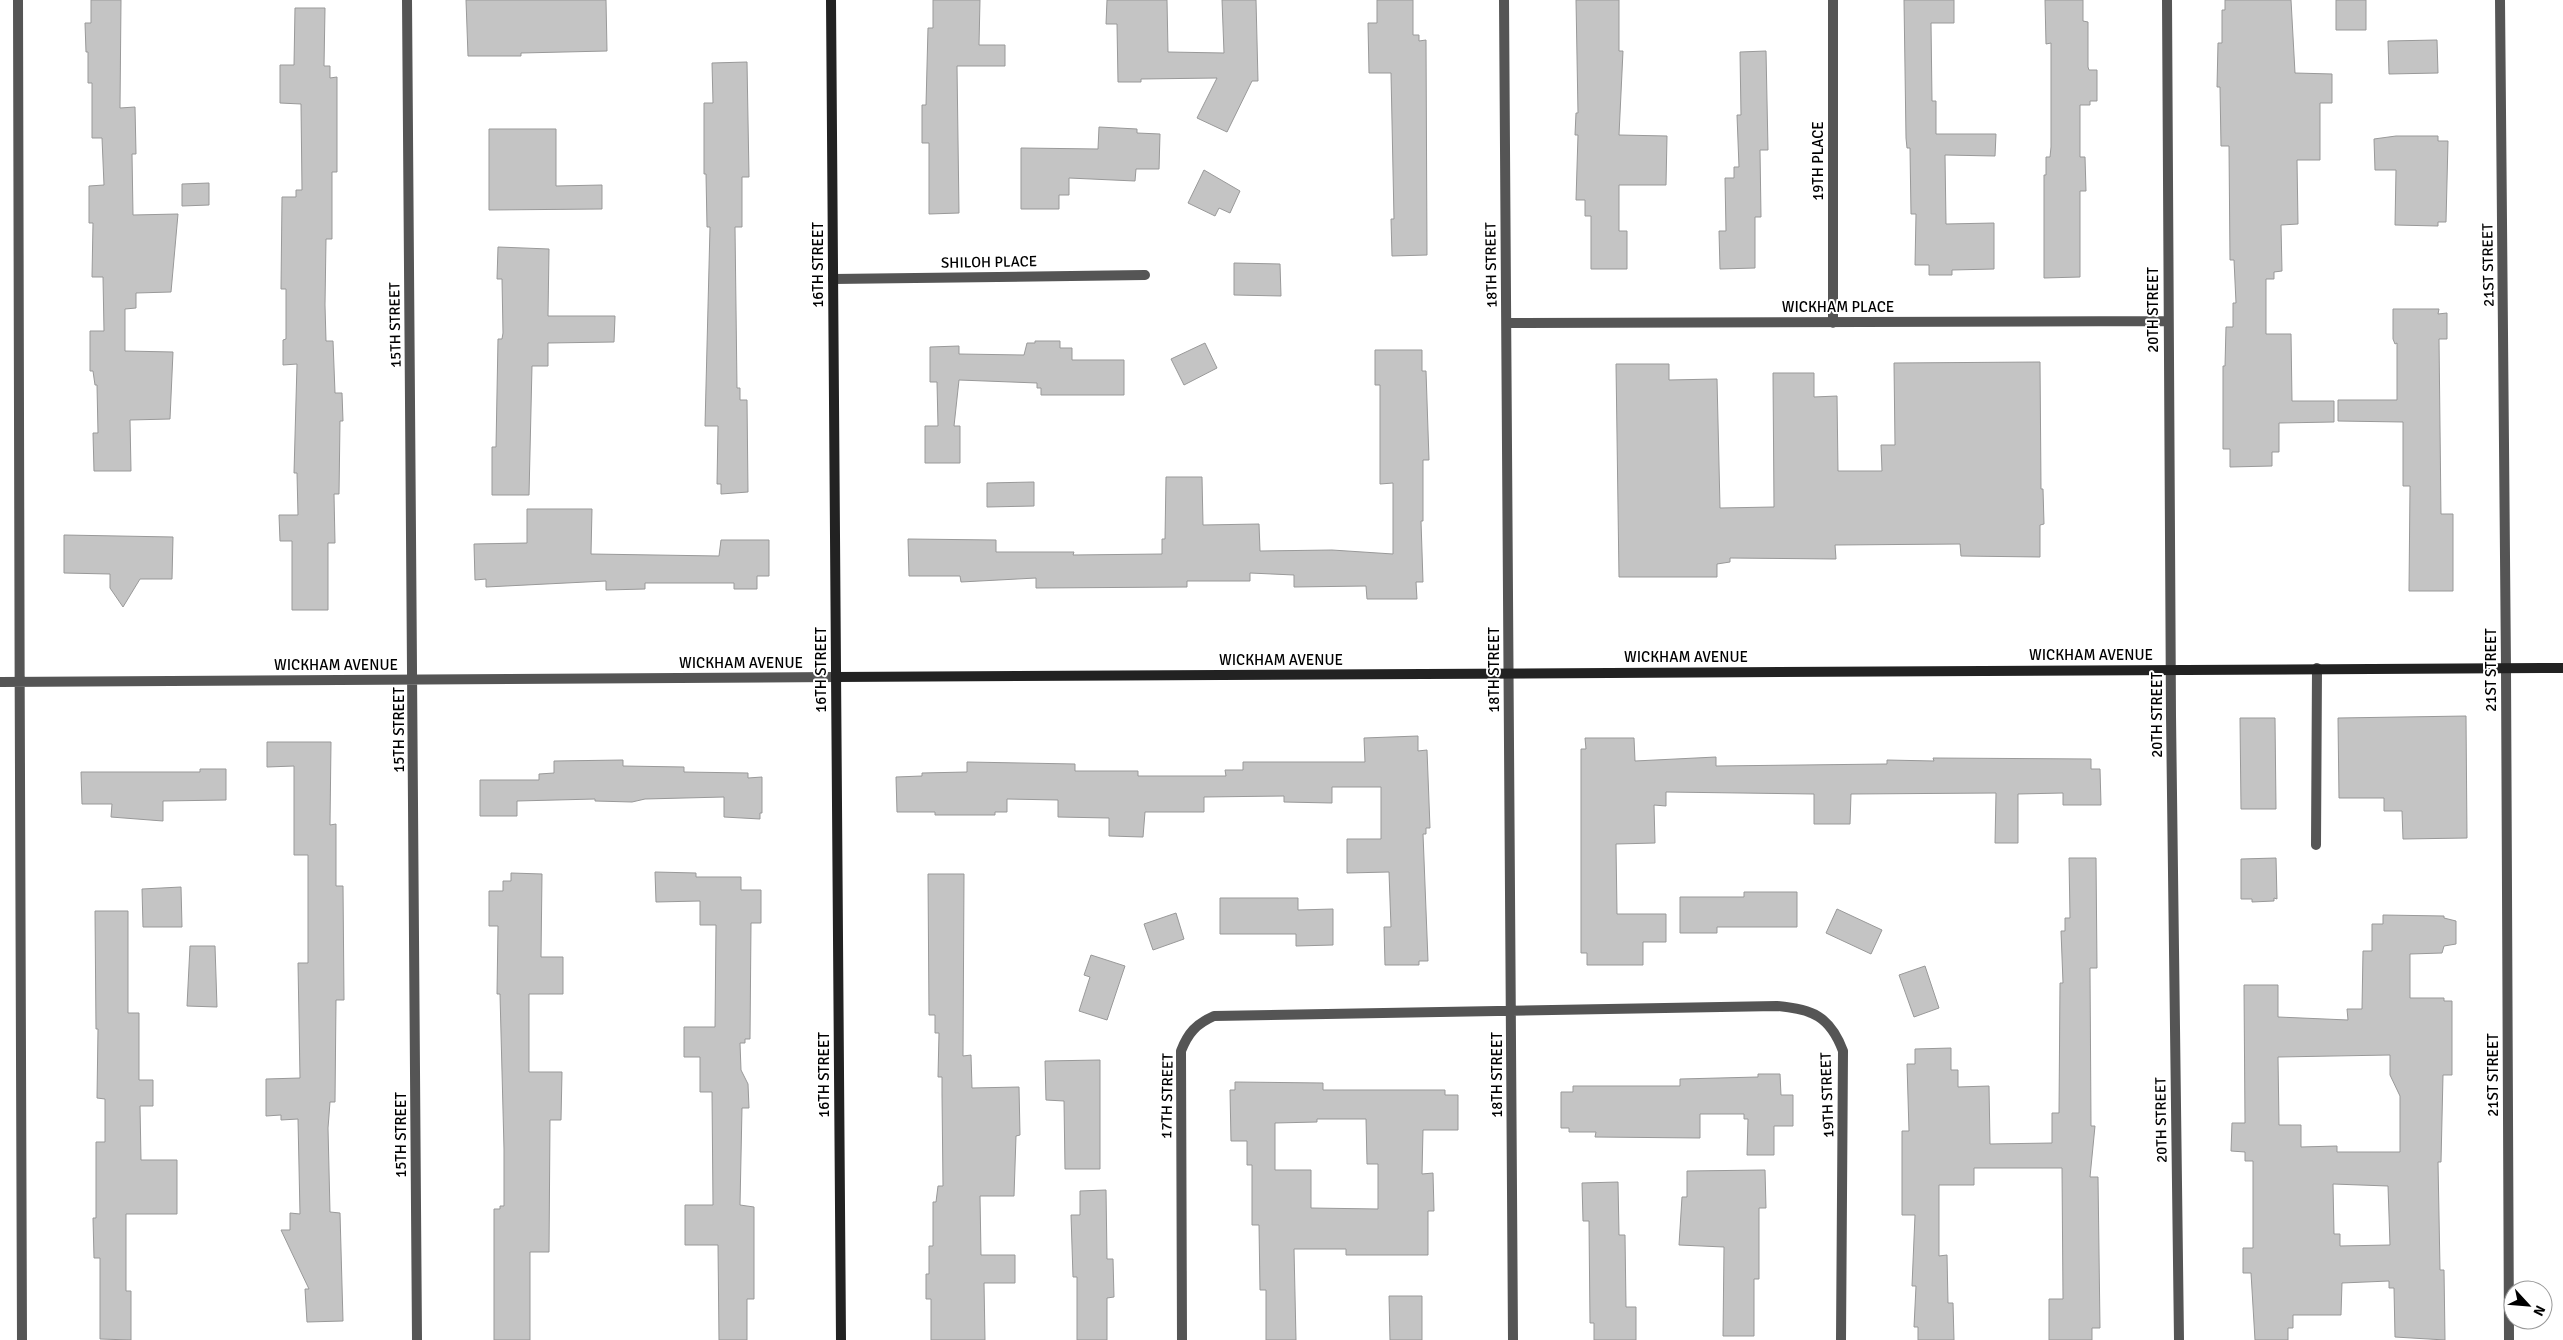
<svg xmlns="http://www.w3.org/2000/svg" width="2563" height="1340" font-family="Signika,sans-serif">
  <rect width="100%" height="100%" fill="#fff"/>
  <path fill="#c4c4c4" stroke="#999" fill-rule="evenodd" d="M 91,0 L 121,0 L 120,108 L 135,107 L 136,154 L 132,154 L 133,215 L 178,214 L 171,292 L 136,293 L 136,308 L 125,309 L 125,351 L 173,352 L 170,419 L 130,420 L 131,471 L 94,471 L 93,433 L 98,433 L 97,385 L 95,385 L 93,371 L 90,371 L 90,331 L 104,331 L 103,277 L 92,277 L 93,223 L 89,223 L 89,186 L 104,185 L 102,138 L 92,138 L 92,83 L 88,83 L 88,52 L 86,52 L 85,23 L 91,23 Z
    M 466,0 L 606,0 L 607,51 L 521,53 L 521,56 L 468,56 Z
    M 933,0 L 980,0 L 979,45 L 1005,45 L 1005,66 L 957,66 L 959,213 L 929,214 L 929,143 L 922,143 L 922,105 L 926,105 L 928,28 L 933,28 Z
    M 1107,0 L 1167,0 L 1168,52 L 1224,53 L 1222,0 L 1256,0 L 1258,81 L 1252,81 L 1227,132 L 1197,118 L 1217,78 L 1141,79 L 1141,82 L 1118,82 L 1117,24 L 1106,24 Z
    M 1377,0 L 1413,0 L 1413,35 L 1419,35 L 1419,41 L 1426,40 L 1427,255 L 1392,256 L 1391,219 L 1394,219 L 1391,73 L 1369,73 L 1368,23 L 1377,23 Z
    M 1576,0 L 1619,0 L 1619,51 L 1623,51 L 1619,135 L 1667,136 L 1666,185 L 1619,185 L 1619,231 L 1627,231 L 1627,269 L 1591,269 L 1591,216 L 1585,216 L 1585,200 L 1576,200 L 1578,135 L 1575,135 L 1576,113 L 1578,113 Z
    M 1904,0 L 1954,0 L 1954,23 L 1931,23 L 1932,101 L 1936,101 L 1936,134 L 1996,134 L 1995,156 L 1945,155 L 1946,224 L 1994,223 L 1994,269 L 1952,270 L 1952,275 L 1929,275 L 1929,265 L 1915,265 L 1916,214 L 1911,214 L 1910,148 L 1907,148 L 1906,138 Z
    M 2045,0 L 2083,0 L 2083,21 L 2088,22 L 2088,67 L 2089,70 L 2097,70 L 2097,101 L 2090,101 L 2090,105 L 2080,105 L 2080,157 L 2085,157 L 2086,191 L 2080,191 L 2080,277 L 2044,278 L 2044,175 L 2046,175 L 2046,157 L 2050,157 L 2051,147 L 2051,43 L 2046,44 Z
    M 2225,0 L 2291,0 L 2295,73 L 2332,74 L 2332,103 L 2320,103 L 2320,160 L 2297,160 L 2298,224 L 2281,225 L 2282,271 L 2274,272 L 2274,279 L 2266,279 L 2266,334 L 2291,334 L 2292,401 L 2334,401 L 2334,422 L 2279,423 L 2279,452 L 2272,452 L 2272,466 L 2230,467 L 2230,449 L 2223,449 L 2223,366 L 2225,366 L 2226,327 L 2233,327 L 2233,303 L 2236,303 L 2234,260 L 2230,260 L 2229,146 L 2221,146 L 2220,87 L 2217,87 L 2218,43 L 2222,43 L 2222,10 L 2225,10 Z
    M 2336,0 L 2366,0 L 2366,30 L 2336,30 Z
    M 295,8 L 325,8 L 324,66 L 330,66 L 330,78 L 337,77 L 337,172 L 332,172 L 332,239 L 326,239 L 325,305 L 326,341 L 333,341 L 335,393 L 342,393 L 343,421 L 340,421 L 339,494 L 334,494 L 335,543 L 328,543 L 328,610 L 292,610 L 292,541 L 280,541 L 279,515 L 298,515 L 297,473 L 294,473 L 297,364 L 283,365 L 283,340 L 286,339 L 286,289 L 281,289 L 282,197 L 296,197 L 296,190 L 302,190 L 301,104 L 280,103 L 280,65 L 294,65 Z
    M 2437,40 L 2438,73 L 2389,74 L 2388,41 Z
    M 1766,51 L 1768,150 L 1760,150 L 1761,217 L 1755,217 L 1755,268 L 1720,269 L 1719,231 L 1726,231 L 1725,178 L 1734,178 L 1734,167 L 1739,167 L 1737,115 L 1741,115 L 1740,52 Z
    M 747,62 L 749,177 L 742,177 L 742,227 L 735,227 L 737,388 L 740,388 L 740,400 L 747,400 L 748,492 L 721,494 L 721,484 L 717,484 L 718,426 L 705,426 L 710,227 L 707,227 L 706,174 L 704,174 L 704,103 L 713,103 L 712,63 Z
    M 1099,127 L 1137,129 L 1137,133 L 1160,134 L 1159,169 L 1136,169 L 1135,181 L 1069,178 L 1069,195 L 1059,195 L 1059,209 L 1021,209 L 1021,148 L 1098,149 Z
    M 489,129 L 556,129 L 556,186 L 602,185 L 602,209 L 489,210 Z
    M 2396,136 L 2438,136 L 2438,141 L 2448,141 L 2446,222 L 2438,222 L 2438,226 L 2395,225 L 2396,170 L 2375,170 L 2374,139 Z
    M 1204,170 L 1240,191 L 1230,213 L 1219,208 L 1215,216 L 1188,203 Z
    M 209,183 L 209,205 L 182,206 L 182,184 Z
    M 498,247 L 549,249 L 548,316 L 615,316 L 614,342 L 548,343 L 548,366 L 532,366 L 529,495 L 492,495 L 492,447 L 496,447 L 498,339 L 502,339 L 503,333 L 502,279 L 497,279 Z
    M 1234,263 L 1280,264 L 1281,296 L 1234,295 Z
    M 2393,309 L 2439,309 L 2438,314 L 2447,313 L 2447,339 L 2439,339 L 2441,514 L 2453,514 L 2453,591 L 2409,591 L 2410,486 L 2403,486 L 2403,422 L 2338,421 L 2338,400 L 2397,400 L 2397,343 L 2395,344 L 2393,339 Z
    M 1035,341 L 1060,341 L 1060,348 L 1072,348 L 1072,360 L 1124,360 L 1124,395 L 1041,395 L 1041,388 L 1037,388 L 1037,383 L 959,380 L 954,426 L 960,426 L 960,463 L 925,463 L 925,426 L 938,426 L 937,382 L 930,382 L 930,347 L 959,346 L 959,354 L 1024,355 L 1027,343 L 1035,343 Z
    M 1205,343 L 1217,368 L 1184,385 L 1171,359 Z
    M 1375,350 L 1422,350 L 1422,371 L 1426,371 L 1429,460 L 1423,460 L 1423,521 L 1421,521 L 1423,582 L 1416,582 L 1417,599 L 1367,599 L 1366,586 L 1294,587 L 1294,575 L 1250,573 L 1250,581 L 1187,581 L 1187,587 L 1036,588 L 1036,578 L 961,582 L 960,576 L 909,576 L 908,539 L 996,540 L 996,552 L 1074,552 L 1073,555 L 1162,554 L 1162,539 L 1165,539 L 1166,477 L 1202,477 L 1203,525 L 1259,524 L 1260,551 L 1332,550 L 1393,554 L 1393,483 L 1380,484 L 1380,385 L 1375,385 Z
    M 2040,362 L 2041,489 L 2043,489 L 2044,524 L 2040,525 L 2040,557 L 1961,556 L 1960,544 L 1835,545 L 1836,559 L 1730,558 L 1730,562 L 1717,564 L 1717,577 L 1619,577 L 1616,364 L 1669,364 L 1669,380 L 1717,379 L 1720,508 L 1774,507 L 1773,373 L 1814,373 L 1814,397 L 1837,396 L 1838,471 L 1882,471 L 1881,445 L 1895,445 L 1894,363 Z
    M 1034,482 L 1034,506 L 987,507 L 987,483 Z
    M 527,509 L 592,509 L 591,554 L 719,556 L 721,540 L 769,540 L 769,576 L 757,576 L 757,589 L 734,589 L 734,583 L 645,583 L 645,589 L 606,590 L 606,581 L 486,587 L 486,579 L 475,580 L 474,544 L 527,543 Z
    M 64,535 L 173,537 L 172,579 L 140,579 L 123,607 L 110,588 L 110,574 L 64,573 Z
    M 2466,716 L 2467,838 L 2403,839 L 2402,811 L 2384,811 L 2384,798 L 2339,798 L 2338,718 Z
    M 2240,718 L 2275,718 L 2276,809 L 2241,809 Z
    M 1418,736 L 1418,751 L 1427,750 L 1430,828 L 1426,828 L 1426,834 L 1423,834 L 1428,961 L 1419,961 L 1419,965 L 1385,965 L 1384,927 L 1391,927 L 1389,872 L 1347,873 L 1347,839 L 1381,839 L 1381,787 L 1332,787 L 1332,803 L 1284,802 L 1284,796 L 1204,797 L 1204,812 L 1145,812 L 1143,837 L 1109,836 L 1109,818 L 1058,817 L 1058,800 L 1007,799 L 1007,812 L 995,812 L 995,815 L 935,815 L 935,812 L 897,812 L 896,777 L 922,776 L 922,773 L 967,772 L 967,762 L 1075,764 L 1075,771 L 1138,771 L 1138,776 L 1226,776 L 1225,770 L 1243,770 L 1243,762 L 1365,762 L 1364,738 Z
    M 1585,738 L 1634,738 L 1635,761 L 1716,757 L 1716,766 L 1887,764 L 1887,760 L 1934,761 L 1933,758 L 2091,759 L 2091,769 L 2100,769 L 2101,805 L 2063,805 L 2063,793 L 2018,794 L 2018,843 L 1995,843 L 1996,793 L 1851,794 L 1850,824 L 1814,824 L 1814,794 L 1666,792 L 1666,806 L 1654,805 L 1655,843 L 1616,844 L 1617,914 L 1666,914 L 1666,942 L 1643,942 L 1643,965 L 1587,965 L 1587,953 L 1581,953 L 1581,749 L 1586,749 Z
    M 267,742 L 331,742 L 330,825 L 336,824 L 336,886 L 343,886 L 344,1000 L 336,1000 L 335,1102 L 330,1102 L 328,1128 L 330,1212 L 340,1213 L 343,1321 L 307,1322 L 305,1289 L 309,1289 L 281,1230 L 290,1230 L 290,1213 L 300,1214 L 298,1119 L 281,1120 L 281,1115 L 266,1116 L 266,1079 L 300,1078 L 298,963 L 308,963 L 308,855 L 294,855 L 294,766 L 267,767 Z
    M 623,760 L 623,766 L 684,767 L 684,772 L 748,773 L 748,778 L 762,777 L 762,813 L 760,813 L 760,819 L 724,817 L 724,797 L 645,799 L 632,802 L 595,801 L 595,799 L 517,801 L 517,816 L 480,816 L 480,780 L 539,780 L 539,774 L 554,773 L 554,761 Z
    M 200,769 L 226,769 L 226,800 L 163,801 L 163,821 L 111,817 L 112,804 L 82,804 L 81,772 L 200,772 Z
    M 2069,858 L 2096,858 L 2097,968 L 2090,968 L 2091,1126 L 2095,1126 L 2090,1177 L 2098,1177 L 2100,1328 L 2092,1328 L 2092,1340 L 2049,1340 L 2049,1299 L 2063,1299 L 2062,1168 L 1974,1168 L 1974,1185 L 1939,1185 L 1939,1256 L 1947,1255 L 1948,1303 L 1953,1303 L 1954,1340 L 1918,1340 L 1918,1327 L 1914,1327 L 1916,1286 L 1912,1286 L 1915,1215 L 1902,1215 L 1902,1131 L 1909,1131 L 1907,1064 L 1915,1064 L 1915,1049 L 1951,1048 L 1951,1070 L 1958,1070 L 1958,1087 L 1989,1086 L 1990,1144 L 2052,1143 L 2052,1113 L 2059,1113 L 2060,983 L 2063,983 L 2061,931 L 2065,931 L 2065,918 L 2070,918 Z
    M 2276,858 L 2277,899 L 2274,898 L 2274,901 L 2252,902 L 2252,899 L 2241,899 L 2241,859 Z
    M 655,872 L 696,873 L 696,877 L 741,877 L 741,890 L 761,890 L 761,923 L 751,923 L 750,1039 L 745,1039 L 745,1043 L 740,1043 L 741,1070 L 748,1084 L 749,1108 L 742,1108 L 740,1205 L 754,1207 L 754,1299 L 747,1299 L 747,1340 L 719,1340 L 718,1245 L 685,1245 L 685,1205 L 713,1205 L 712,1092 L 700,1092 L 700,1057 L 684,1057 L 684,1027 L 715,1027 L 716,925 L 700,925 L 700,901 L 656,902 Z
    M 511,873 L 542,874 L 541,957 L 563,957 L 563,994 L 529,994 L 529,1072 L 562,1072 L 561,1120 L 550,1120 L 549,1252 L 530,1252 L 530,1340 L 494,1340 L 494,1209 L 500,1209 L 500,1206 L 504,1206 L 504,1149 L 500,994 L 497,994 L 498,926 L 489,926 L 489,891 L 503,891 L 503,881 L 511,881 Z
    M 928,874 L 964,874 L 963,1056 L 971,1055 L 972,1088 L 1019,1087 L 1020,1135 L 1016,1136 L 1014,1196 L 980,1196 L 981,1255 L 1015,1255 L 1015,1283 L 984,1283 L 985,1340 L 931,1340 L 931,1299 L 926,1299 L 926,1274 L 929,1274 L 929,1246 L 933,1246 L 933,1202 L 936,1202 L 938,1186 L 943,1186 L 942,1094 L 942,1077 L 938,1077 L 939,1033 L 935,1033 L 935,1015 L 929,1015 Z
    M 181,887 L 182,927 L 143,927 L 142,889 Z
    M 1744,892 L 1797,892 L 1797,927 L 1717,927 L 1717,933 L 1680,933 L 1680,897 L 1744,897 Z
    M 1220,898 L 1298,898 L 1298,910 L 1333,909 L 1333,945 L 1296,946 L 1296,934 L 1220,934 Z
    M 1837,909 L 1882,930 L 1871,954 L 1826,933 Z
    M 95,911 L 128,911 L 128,1013 L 139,1013 L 139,1080 L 153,1080 L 153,1106 L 140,1106 L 141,1160 L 177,1160 L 177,1214 L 126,1214 L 126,1291 L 131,1291 L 131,1340 L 100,1339 L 100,1258 L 94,1258 L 93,1218 L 96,1218 L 96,1142 L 105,1142 L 105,1099 L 97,1098 L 98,1029 L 96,1029 Z
    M 1176,913 L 1184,939 L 1153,950 L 1144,924 Z
    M 2383,915 L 2444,916 L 2444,918 L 2456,921 L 2456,944 L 2444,946 L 2442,953 L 2410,954 L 2410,998 L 2444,998 L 2444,1001 L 2452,1001 L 2452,1075 L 2443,1075 L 2441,1162 L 2438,1162 L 2440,1270 L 2444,1270 L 2445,1340 L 2395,1337 L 2394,1288 L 2389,1288 L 2389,1281 L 2342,1283 L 2341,1315 L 2293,1315 L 2293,1328 L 2288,1328 L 2288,1340 L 2255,1340 L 2251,1273 L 2243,1273 L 2243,1248 L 2253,1248 L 2253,1161 L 2245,1161 L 2245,1152 L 2231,1151 L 2232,1123 L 2245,1123 L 2244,985 L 2278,985 L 2278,1017 L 2348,1020 L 2347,1009 L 2362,1009 L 2363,951 L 2372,951 L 2372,924 L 2383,924 ZM 2390,1055 L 2390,1075 L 2400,1096 L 2400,1152 L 2337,1152 L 2337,1146 L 2301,1147 L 2301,1125 L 2279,1125 L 2278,1057 ZM 2333,1184 L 2388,1186 L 2390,1245 L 2340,1246 L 2340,1234 L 2334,1234 Z
    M 190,946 L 215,946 L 217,1007 L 187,1006 Z
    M 1091,955 L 1125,966 L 1107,1020 L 1079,1011 L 1090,977 L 1084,975 Z
    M 1925,966 L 1939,1008 L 1914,1017 L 1899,975 Z
    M 1100,1060 L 1100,1169 L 1065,1169 L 1064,1101 L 1046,1100 L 1045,1061 Z
    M 1758,1074 L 1780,1074 L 1781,1095 L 1793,1095 L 1793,1126 L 1774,1126 L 1774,1155 L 1747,1155 L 1748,1119 L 1744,1119 L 1744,1114 L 1700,1114 L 1700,1138 L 1595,1137 L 1596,1132 L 1569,1132 L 1569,1128 L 1561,1128 L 1561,1092 L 1573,1092 L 1573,1086 L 1680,1086 L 1680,1079 L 1758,1077 Z
    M 1235,1082 L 1323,1083 L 1323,1090 L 1445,1090 L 1445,1095 L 1458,1095 L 1458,1130 L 1423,1130 L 1422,1174 L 1433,1173 L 1434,1211 L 1428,1211 L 1428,1255 L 1346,1255 L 1346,1249 L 1294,1249 L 1296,1340 L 1266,1340 L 1266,1290 L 1260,1290 L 1259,1225 L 1252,1225 L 1252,1165 L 1247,1165 L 1247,1141 L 1231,1141 L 1230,1090 L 1235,1090 ZM 1317,1119 L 1366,1119 L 1367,1164 L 1378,1164 L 1378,1209 L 1311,1208 L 1311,1170 L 1275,1170 L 1275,1123 L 1317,1122 Z
    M 1765,1170 L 1766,1208 L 1759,1208 L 1759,1279 L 1754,1279 L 1754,1336 L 1723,1336 L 1724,1247 L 1679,1245 L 1682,1197 L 1687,1197 L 1687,1171 Z
    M 1618,1182 L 1619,1235 L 1625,1235 L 1626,1307 L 1636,1307 L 1636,1340 L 1594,1340 L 1594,1323 L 1590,1323 L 1589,1221 L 1583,1221 L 1582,1183 Z
    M 1106,1190 L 1107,1259 L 1113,1259 L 1114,1297 L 1107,1298 L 1107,1340 L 1077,1340 L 1077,1277 L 1073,1277 L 1071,1215 L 1080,1215 L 1080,1191 Z
    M 1389,1296 L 1422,1296 L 1422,1340 L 1390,1340 Z"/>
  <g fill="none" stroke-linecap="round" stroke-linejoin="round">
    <path stroke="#555" stroke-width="10" d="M 2316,845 L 2317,668"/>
    <path stroke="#555" stroke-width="10" d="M 18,0 C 21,447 18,893 22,1340
      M 407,0 L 417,1340
      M 1504,0 L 1513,1340
      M 1833,0 L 1833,323
      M 2167,0 L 2171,716 L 2179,1340
      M 2500,0 L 2506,668 L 2509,1340
      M 833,279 L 1145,275
      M 1507,323 L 2168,321
      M 0,682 L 836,677
      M 1182,1340 L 1181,1051 C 1188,1033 1196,1024 1214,1016 L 1777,1006 C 1812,1009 1830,1016 1843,1051 L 1841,1340"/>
    <path stroke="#222" stroke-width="10" d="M 831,0 L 841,1340
      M 836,677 L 2563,668"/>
  </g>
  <g text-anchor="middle" stroke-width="4" stroke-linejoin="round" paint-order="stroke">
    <g font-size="15" fill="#000" stroke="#fff">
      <text transform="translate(1818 161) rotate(-90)" y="5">19TH PLACE</text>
      <text transform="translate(989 262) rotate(-1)" y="5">SHILOH PLACE</text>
      <text transform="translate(818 265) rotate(-90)" y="5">16TH STREET</text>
      <text transform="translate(1491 265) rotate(-91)" y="5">18TH STREET</text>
      <text transform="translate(2488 265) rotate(-91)" y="5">21ST STREET</text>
      <text x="1838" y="312">WICKHAM PLACE</text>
      <text transform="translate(2153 310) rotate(-90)" y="5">20TH STREET</text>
      <text transform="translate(395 325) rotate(-91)" y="5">15TH STREET</text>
      <text x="2091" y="660">WICKHAM AVENUE</text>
      <text x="1686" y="662">WICKHAM AVENUE</text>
      <text x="1281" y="665">WICKHAM AVENUE</text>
      <text x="741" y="668">WICKHAM AVENUE</text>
      <text x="336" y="670">WICKHAM AVENUE</text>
      <text transform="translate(821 670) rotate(-90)" y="5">16TH STREET</text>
      <text transform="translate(1494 670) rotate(-90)" y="5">18TH STREET</text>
      <text transform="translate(2491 670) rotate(-90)" y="5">21ST STREET</text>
      <text transform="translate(2157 715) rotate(-90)" y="5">20TH STREET</text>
      <text transform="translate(399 730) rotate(-90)" y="5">15TH STREET</text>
      <text transform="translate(824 1075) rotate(-90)" y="5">16TH STREET</text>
      <text transform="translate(1497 1075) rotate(-90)" y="5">18TH STREET</text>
      <text transform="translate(2493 1075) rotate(-90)" y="5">21ST STREET</text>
      <text transform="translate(1827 1095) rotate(-92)" y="5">19TH STREET</text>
      <text transform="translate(1167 1096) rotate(-89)" y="5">17TH STREET</text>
      <text transform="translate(2161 1120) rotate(-91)" y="5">20TH STREET</text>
      <text transform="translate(401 1135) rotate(-90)" y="5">15TH STREET</text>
    </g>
  </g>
  <g transform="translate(2528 1305) rotate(116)"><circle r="24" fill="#ffffff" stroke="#999999"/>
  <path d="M0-4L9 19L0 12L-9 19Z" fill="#000000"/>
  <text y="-8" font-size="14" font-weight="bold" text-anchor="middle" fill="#000000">N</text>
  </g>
</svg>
